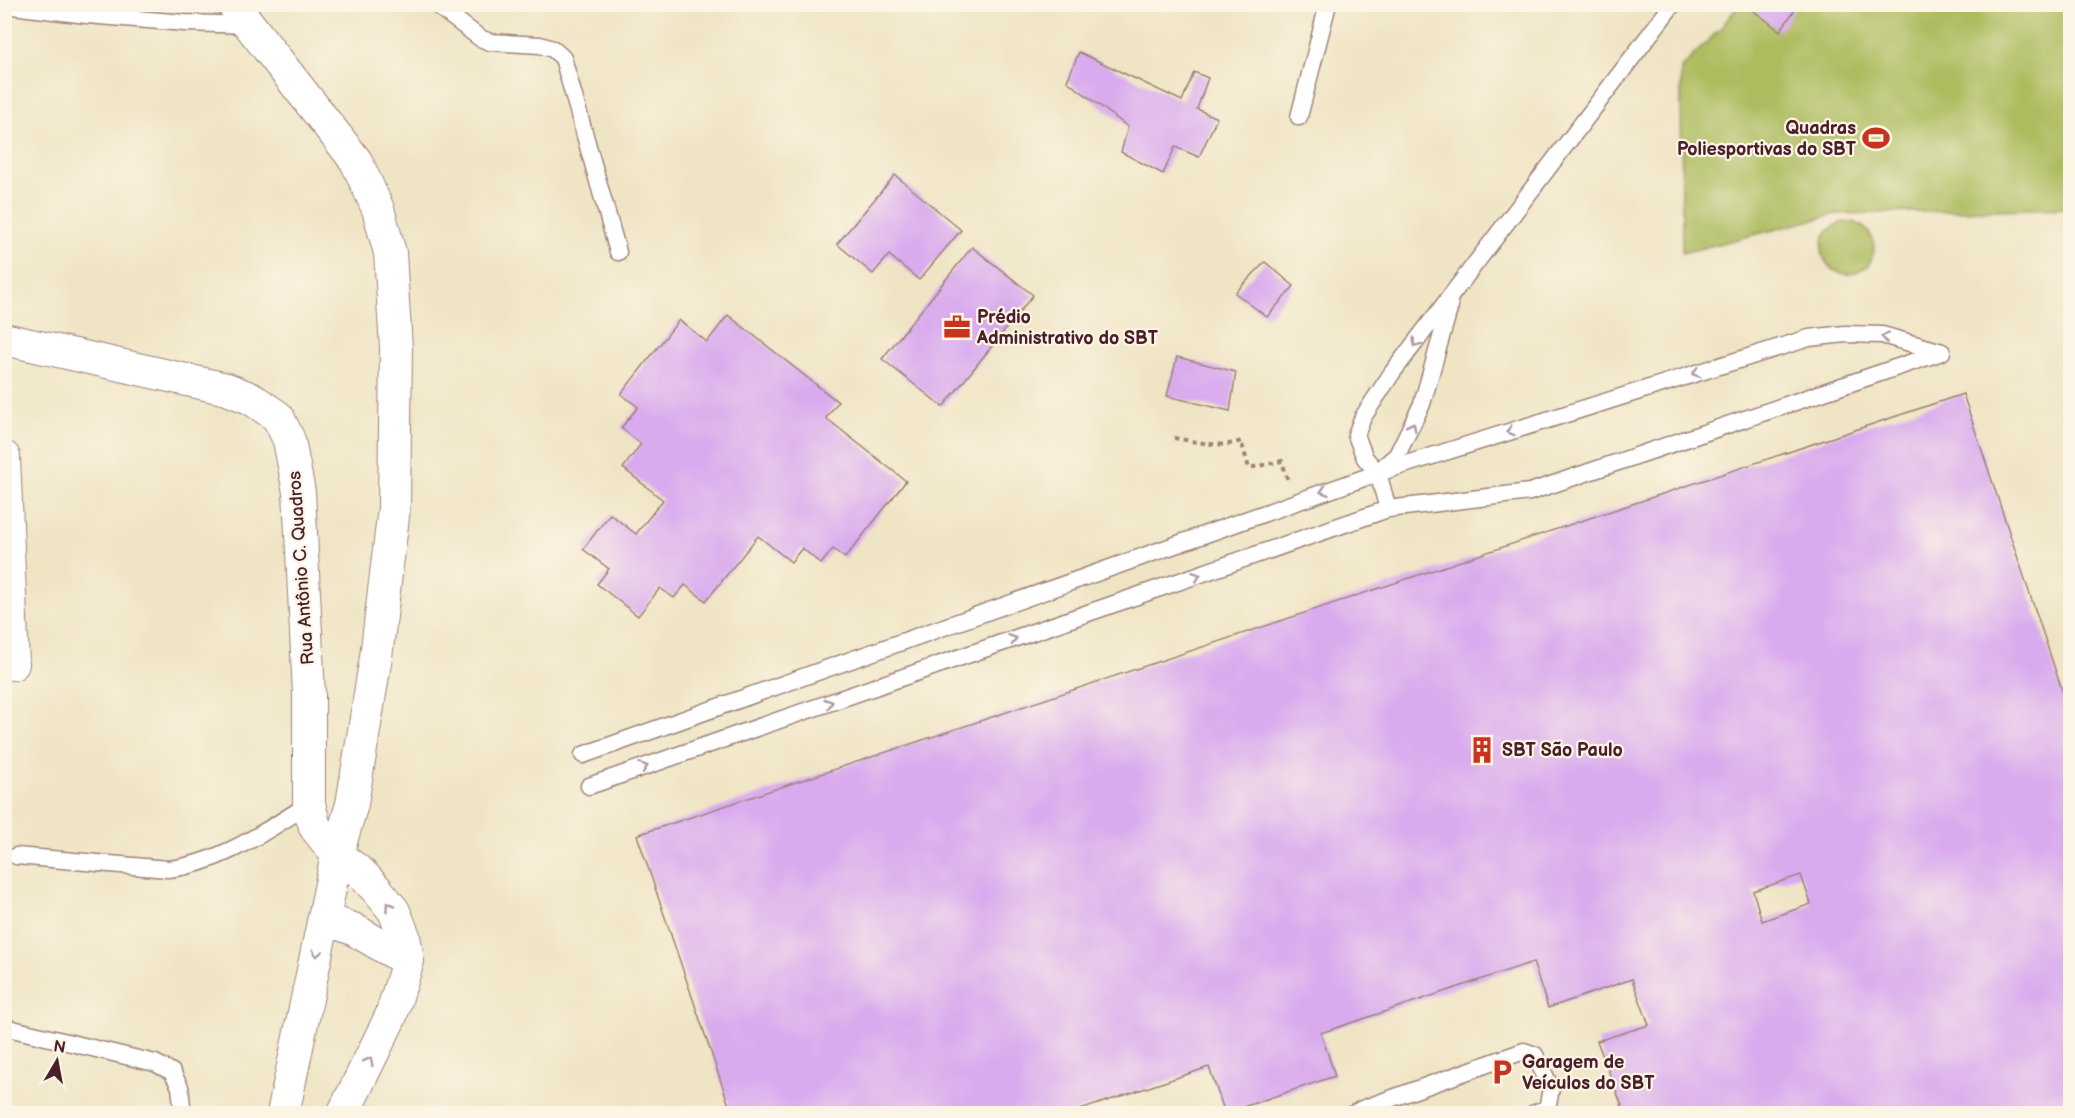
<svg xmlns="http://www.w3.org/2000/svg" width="2075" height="1118" font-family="'Balsamiq Sans',sans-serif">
  <rect width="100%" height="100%" fill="#fcf5e5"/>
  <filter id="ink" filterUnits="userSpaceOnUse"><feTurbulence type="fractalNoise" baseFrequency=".0167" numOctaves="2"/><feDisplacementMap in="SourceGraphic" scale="12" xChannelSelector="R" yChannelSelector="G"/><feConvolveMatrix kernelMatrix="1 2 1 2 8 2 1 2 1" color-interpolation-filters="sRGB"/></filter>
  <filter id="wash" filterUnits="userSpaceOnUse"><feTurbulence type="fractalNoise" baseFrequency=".008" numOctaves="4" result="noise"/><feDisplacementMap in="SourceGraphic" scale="24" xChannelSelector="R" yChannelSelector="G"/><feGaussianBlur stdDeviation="1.35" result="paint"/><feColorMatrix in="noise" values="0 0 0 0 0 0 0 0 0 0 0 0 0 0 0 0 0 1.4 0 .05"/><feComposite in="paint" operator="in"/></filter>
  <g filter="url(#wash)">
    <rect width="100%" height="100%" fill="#efe4c4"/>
    <path fill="#adbc5f" stroke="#7c6e45" stroke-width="1.5" d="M 1739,5 L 2070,5 L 2070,208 L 1836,214 L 1682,253 L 1681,68 L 1720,29 Z
      M1822 248a26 26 0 1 1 52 0a26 26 0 1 1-52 0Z"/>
    <g id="blocks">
      <path fill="#d9aaee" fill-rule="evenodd" d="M 1752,4 L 1799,4 L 1780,31 L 1750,8 Z
        M 1079,52 L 1182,101 L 1194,72 L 1208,78 L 1197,109 L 1217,118 L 1199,157 L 1175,147 L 1163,174 L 1121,152 L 1128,127 L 1067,81 Z
        M 895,175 L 961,230 L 919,280 L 889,255 L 873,274 L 837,244 Z
        M 972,247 L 1033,295 L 943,407 L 882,359 Z
        M 1265,262 L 1294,286 L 1267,317 L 1235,293 Z
        M 728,315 L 838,402 L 826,418 L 906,481 L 845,558 L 833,549 L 821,564 L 802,548 L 791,562 L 758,536 L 706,601 L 685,585 L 674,598 L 660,588 L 638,616 L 597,584 L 609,569 L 583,549 L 610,514 L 636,534 L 663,500 L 623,468 L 641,444 L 621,428 L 638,407 L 621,394 L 679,320 L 707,342 Z
        M 1177,357 L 1236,372 L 1230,411 L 1167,396 Z
        M 1963,394 L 2070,714 L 2070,1114 L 1625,1114 L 1597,1041 L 1649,1025 L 1632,979 L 1548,1008 L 1533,962 L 1321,1033 L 1335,1076 L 1225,1113 L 1209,1067 L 1068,1114 L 732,1114 L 637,835 ZM 1801,875 L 1811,904 L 1762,921 L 1753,891 Z"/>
    </g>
  </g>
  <g filter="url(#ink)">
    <use href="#blocks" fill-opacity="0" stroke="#9c8278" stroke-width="1.5"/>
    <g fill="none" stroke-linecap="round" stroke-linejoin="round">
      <defs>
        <path id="service" d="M 435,4 L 480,38 L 490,42 L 540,45 L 553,49 L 563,58 L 618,252
          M 4,5 L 87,15 L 185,23 L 250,25
          M 1299,117 L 1328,4
          M 1382,468 L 1397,455 L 1422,404 L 1450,306
          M 1388,509 L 1378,473 L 1365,458 L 1356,435 L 1363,417 L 1392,373 L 1673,4
          M 583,755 L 1378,473 L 1809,338 L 1845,334 L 1882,335 L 1942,352
          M 589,786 L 1388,509 L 1530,492 L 1942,352
          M 16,856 L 168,869 C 219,864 266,831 309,804
          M 4,1027 L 155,1063 L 172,1072 L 180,1087 L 183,1114
          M 1353,1114 L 1362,1109 L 1524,1051 L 1535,1055 L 1551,1088 L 1548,1105 L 1545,1109 L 1532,1114"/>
        <path id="minor" d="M 233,4 L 356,161 L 378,209 L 390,253 L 396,348 L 394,508 L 376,657 L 352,804 L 337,855 L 283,1114
          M 4,339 L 227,389 L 252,399 L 278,417 L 289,440 L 299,492 L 309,694 L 309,804 L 315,827 L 337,855 L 361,873 L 378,891 L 394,911 L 404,936 L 408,961 L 391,1016 L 343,1114
          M 4,457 L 13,664
          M 325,919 L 353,929 L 408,961"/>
      </defs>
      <use href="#service" stroke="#9c8278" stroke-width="19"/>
      <use href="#minor" stroke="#9c8278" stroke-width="34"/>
      <path stroke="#9c8278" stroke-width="4" stroke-dasharray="4.5 4.5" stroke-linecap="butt" d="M 1174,438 C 1195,441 1221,449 1241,441 L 1249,468 L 1282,461 L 1288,481"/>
      <use href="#service" stroke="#fff" stroke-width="16"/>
      <use href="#minor" stroke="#fff" stroke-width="32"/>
    </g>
    <defs><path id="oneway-chevron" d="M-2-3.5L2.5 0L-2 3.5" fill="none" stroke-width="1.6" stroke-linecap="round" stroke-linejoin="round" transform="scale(1.5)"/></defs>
    <g stroke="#ae9aa0">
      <use href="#oneway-chevron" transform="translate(1885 337) rotate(-169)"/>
      <use href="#oneway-chevron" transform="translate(1416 343) rotate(128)"/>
      <use href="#oneway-chevron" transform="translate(1696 373) rotate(163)"/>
      <use href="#oneway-chevron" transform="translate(1412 426) rotate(-64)"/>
      <use href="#oneway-chevron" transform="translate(1510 431) rotate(163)"/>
      <use href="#oneway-chevron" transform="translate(1324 491) rotate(161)"/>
      <use href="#oneway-chevron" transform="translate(1197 576) rotate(-19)"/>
      <use href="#oneway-chevron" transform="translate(1013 639) rotate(-19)"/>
      <use href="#oneway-chevron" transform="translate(829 703) rotate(-19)"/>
      <use href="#oneway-chevron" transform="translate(644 767) rotate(-19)"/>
      <use href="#oneway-chevron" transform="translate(389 906) rotate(-125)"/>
      <use href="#oneway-chevron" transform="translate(317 953) rotate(102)"/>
      <use href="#oneway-chevron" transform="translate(369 1061) rotate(-64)"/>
    </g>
  </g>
  <defs>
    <symbol id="stadium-bare" viewBox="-9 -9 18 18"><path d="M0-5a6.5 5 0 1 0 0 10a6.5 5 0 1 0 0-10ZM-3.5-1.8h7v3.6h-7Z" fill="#c8321e" stroke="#fcf5e5" stroke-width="2.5" paint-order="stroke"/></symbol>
    <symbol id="office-bare" viewBox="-9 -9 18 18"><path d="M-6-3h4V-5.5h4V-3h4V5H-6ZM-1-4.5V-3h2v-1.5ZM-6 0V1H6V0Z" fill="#c8321e" stroke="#fcf5e5" stroke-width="2.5" paint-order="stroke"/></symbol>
    <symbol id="building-bare" viewBox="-9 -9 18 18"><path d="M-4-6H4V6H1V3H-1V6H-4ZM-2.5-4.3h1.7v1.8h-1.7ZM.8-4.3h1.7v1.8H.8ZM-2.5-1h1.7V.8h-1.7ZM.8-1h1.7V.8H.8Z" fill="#c8321e" stroke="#fcf5e5" stroke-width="2.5" paint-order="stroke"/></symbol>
    <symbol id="parking-bare" viewBox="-9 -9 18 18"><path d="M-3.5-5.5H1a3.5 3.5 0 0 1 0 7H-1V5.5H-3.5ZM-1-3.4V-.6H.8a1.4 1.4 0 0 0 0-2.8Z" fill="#c8321e" stroke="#fcf5e5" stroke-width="2.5" paint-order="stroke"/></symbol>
  </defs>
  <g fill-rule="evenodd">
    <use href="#stadium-bare" x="1857" y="119" width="38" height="38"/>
    <use href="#office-bare" x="938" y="308" width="38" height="38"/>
    <use href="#building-bare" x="1463" y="731" width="38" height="38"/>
    <use href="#parking-bare" x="1483" y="1053" width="38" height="38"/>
  </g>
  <g text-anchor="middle" stroke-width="4.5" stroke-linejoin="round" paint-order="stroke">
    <g font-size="18" font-weight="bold" fill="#4a1f2b" stroke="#fcf5e5" text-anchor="start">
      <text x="1856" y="134" text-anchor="end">Quadras<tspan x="1856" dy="21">Poliesportivas do SBT</tspan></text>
      <text x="977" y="323">Prédio<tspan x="977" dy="21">Administrativo do SBT</tspan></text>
      <text x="1502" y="756">SBT São Paulo</text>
      <text x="1522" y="1068">Garagem de<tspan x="1522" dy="21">Veículos do SBT</tspan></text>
    </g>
    <g font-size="18" fill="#4a1f2b" stroke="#fcf5e5">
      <text transform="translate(301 568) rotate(-94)" y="6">Rua Antônio C. Quadros</text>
    </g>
  </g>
  <rect width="2075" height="1118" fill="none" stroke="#fcf5e5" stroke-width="24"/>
  <g transform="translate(57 1061) rotate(10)" stroke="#fcf5e5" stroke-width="4.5" paint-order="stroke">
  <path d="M0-4.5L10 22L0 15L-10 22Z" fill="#4a1f2b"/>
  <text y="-9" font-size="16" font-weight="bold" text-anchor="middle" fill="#4a1f2b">N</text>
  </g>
</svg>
